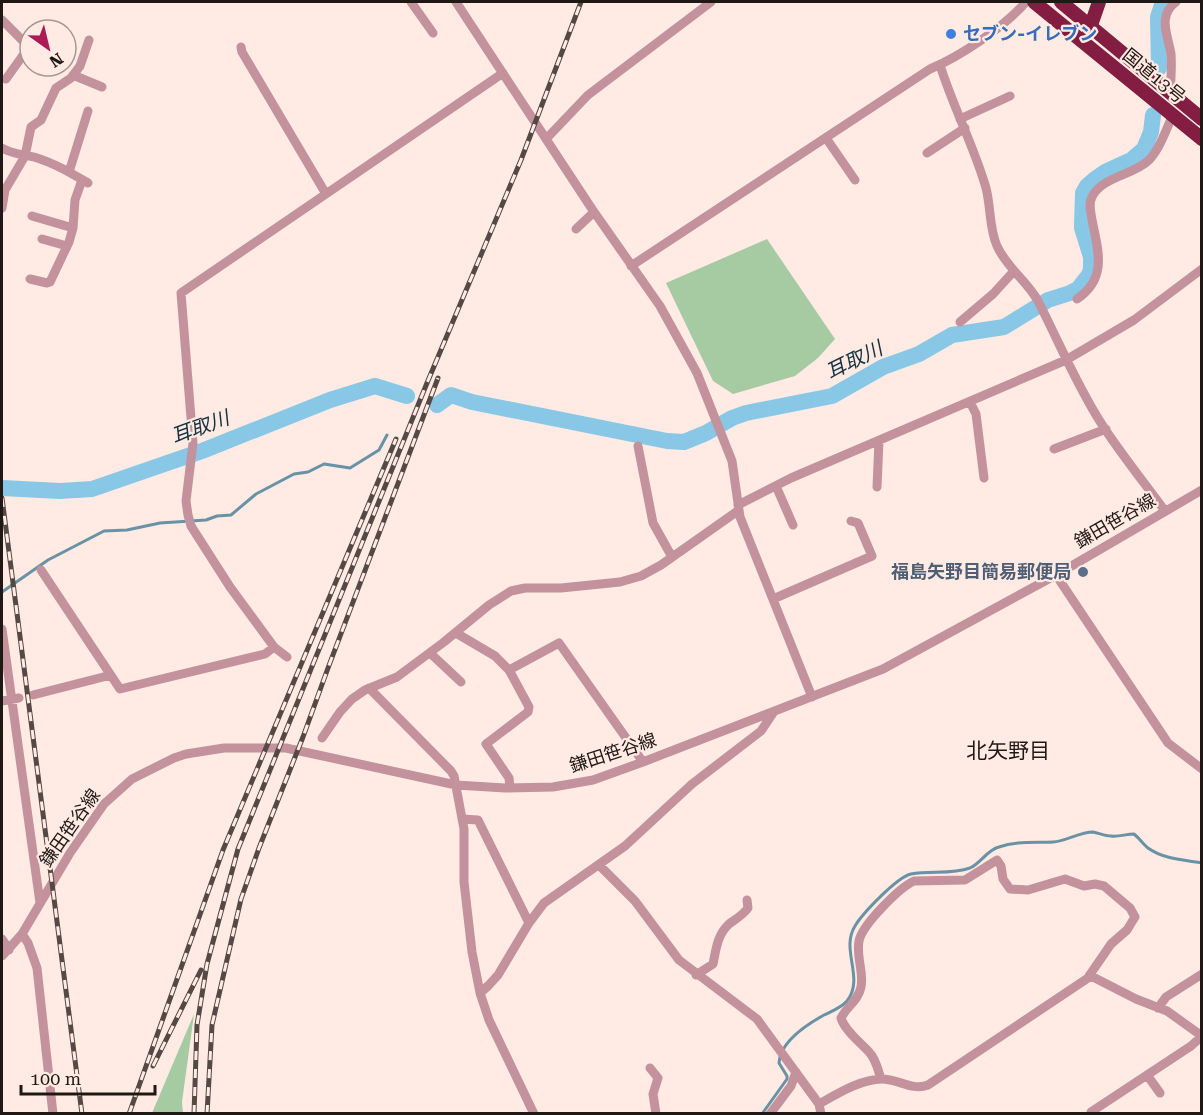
<svg xmlns="http://www.w3.org/2000/svg" width="1203" height="1115" font-family="'Roboto Serif','Noto Sans JP',serif">
  <rect width="100%" height="100%" fill="#ffebe3"/>
  <path fill="#a6cba3" d="M 767,239 L 835,339 L 818,358 L 795,376 L 733,394 L 713,381 L 666,283 Z
    M 194,1014 L 182,1102 L 183,1113 L 152,1113 Z"/>
  <g fill="none" stroke-linecap="round" stroke-linejoin="round">
    <path stroke="#6992a6" stroke-width="3" d="M 2,592 L 48,560 L 104,531 L 127,530 L 160,523 L 206,520 L 217,516 L 231,515 L 256,494 L 294,474 L 308,472 L 324,464 L 350,468 L 379,450 L 387,435
      M 762,1114 L 787,1079 L 787,1076 L 779,1063 C 780,1042 806,1025 824,1015 C 832,1011 841,1008 847,1001 C 865,978 840,950 855,926 C 862,914 897,877 911,874 C 930,870 951,875 970,868 C 981,863 987,850 999,847 C 1016,841 1035,843 1053,842 C 1066,841 1080,832 1093,832 C 1099,833 1105,836 1111,836 C 1119,837 1126,834 1134,834 C 1139,838 1143,844 1148,848 C 1163,859 1184,860 1202,863"/>
    <path stroke="#88c7e5" stroke-width="16" d="M 1159,68 L 1158,17 L 1163,2
      M 437,405 L 451,395 L 472,402 L 667,441 L 684,442 L 706,433 L 732,418 L 746,413 L 832,396 L 883,367 L 919,354 L 952,335 L 1004,327 L 1048,300 L 1070,293 L 1078,289 L 1089,275 L 1091,269 L 1091,257 L 1082,228 L 1083,193 L 1087,186 L 1095,179 L 1105,172 L 1131,160 L 1144,149 L 1151,132 L 1153,115
      M 2,488 L 60,491 L 92,489 L 202,451 L 330,400 L 375,386 L 407,396"/>
    <path stroke="#c4929d" stroke-width="9" d="M 411,2 L 433,33
      M 456,2 L 592,209 L 660,306 L 697,373 L 732,461 L 740,517 L 812,697
      M 2,20 L 26,44 L 26,51 L 6,79
      M 241,47 L 242,52 L 326,194
      M 940,65 C 953,107 974,146 986,188 C 991,207 989,228 997,246 C 1007,268 1027,281 1038,301 C 1059,342 1076,384 1101,423 C 1120,453 1144,482 1165,511
      M 73,75 L 102,87
      M 1170,93 C 1171,80 1172,67 1171,54 C 1168,35 1157,16 1176,2
      M 960,119 L 1010,96
      M 547,138 L 588,95 L 711,2
      M 826,138 L 855,180
      M 2,148 C 12,154 22,154 34,157 C 54,163 71,173 88,183
      M 927,153 L 965,128
      M 69,172 L 88,111
      M 2,208 L 5,190 L 25,156 L 31,127 L 41,120 L 56,88 L 71,78 L 80,66 L 89,40
      M 32,216 L 73,228
      M 576,229 L 594,212
      M 42,239 L 67,246
      M 631,266 L 930,69 C 961,56 1004,27 1026,2
      M 30,279 L 47,283 L 50,282 L 69,242 L 73,228 L 75,200 L 82,180
      M 1077,299 C 1108,278 1098,250 1092,220 C 1091,212 1088,204 1092,197 C 1101,177 1134,175 1149,160 C 1160,149 1166,129 1173,115
      M 960,322 L 993,294 L 1014,271
      M 970,402 L 976,414 L 984,478
      M 638,446 L 653,523 L 672,557
      M 1054,449 L 1106,429
      M 776,486 L 793,525
      M 877,487 L 879,441
      M 738,505 L 791,478 L 1066,360 L 1134,320 L 1202,269
      M 41,570 L 120,689 L 265,654 L 274,647
      M 1056,575 L 1168,743 L 1202,769
      M 773,599 L 872,556 L 858,523 L 851,521
      M 2,629 L 40,903
      M 456,633 L 495,656 L 509,670 L 529,707 L 528,712 L 486,744 L 509,778 L 510,788
      M 430,653 L 461,682
      M 287,657 L 274,647 L 230,587 L 191,526 L 188,515 L 186,501 L 193,443 L 181,293 L 503,73
      M 509,670 L 559,643 L 643,762
      M 369,688 L 451,771 L 454,776 L 464,829 L 464,882 L 472,952 L 480,993 L 489,1020 L 534,1114
      M 33,695 L 111,675
      M 2,701 L 19,698
      M 322,738 L 340,712 L 352,699 L 365,690 L 397,677 L 444,642 L 489,605 L 511,591 L 525,588 L 561,588 L 620,582 L 641,576 L 661,565 L 739,510
      M 462,819 L 478,820 L 529,923
      M 599,865 L 635,901 L 679,960 L 757,1019 L 819,1104 L 821,1114
      M 22,934 L 28,943 L 37,968 L 53,1114
      M 2,939 L 9,950
      M 2,956 L 22,934 L 70,853 L 104,804 L 132,779 L 174,758 L 186,754 L 224,748 L 286,748 L 456,785 L 505,788 L 553,787 L 593,780 L 643,762 L 883,669 L 1056,575 L 1202,490
      M 696,975 L 713,964 C 716,950 717,935 729,924 C 736,919 743,915 748,908 L 747,900
      M 480,993 L 488,986 L 498,975 L 529,923 L 544,903 L 625,846 L 692,784 L 761,731 L 773,713
      M 1158,1008 L 1166,997 L 1202,974
      M 650,1068 L 658,1078 L 653,1094 L 656,1114
      M 1147,1075 L 1160,1093
      M 881,1079 C 878,1070 876,1059 869,1052 C 860,1042 845,1031 841,1018 C 847,1006 858,1001 861,987 C 864,972 856,957 859,941 C 862,925 899,888 914,881 L 965,880 L 997,860 L 1001,866 L 1003,879 L 1010,889 L 1028,890 L 1065,879 L 1084,886 L 1095,884 L 1104,886 L 1130,908 L 1135,917 L 1127,930 L 1111,944 L 1089,976
      M 819,1104 C 837,1094 861,1079 882,1079 C 898,1079 912,1091 928,1085 L 1091,976 L 1136,999 L 1167,1011 L 1202,1036
      M 1091,1112 L 1191,1046 L 1202,1036
      M 770,1114 L 791,1086 L 796,1072"/>
    <path stroke="#831e42" stroke-width="14" d="M 1034,2 L 1202,139
      M 1061,2 L 1202,119
      M 1089,31 L 1099,2"/>
    <defs>
      <path id="rail" d="M 2,498 L 82,1114
        M 153,1066 L 201,970
        M 129,1114 L 223,850 L 396,439
        M 194,1114 L 197,1025 L 207,964 L 238,849 L 427,383 L 521,160 L 581,2
        M 207,1114 L 212,1025 L 241,899 L 259,848 L 303,737 L 328,668 L 438,378"/>
    </defs>
    <use href="#rail" stroke="#544944" stroke-width="5"/>
    <use href="#rail" stroke="#ffebe3" stroke-width="3" stroke-dasharray="9" stroke-linecap="butt"/>
  </g>
  <circle fill="#3f7fe0" stroke="#ffebe3" stroke-width="2" cx="951" cy="34" r="6"/>
  <circle fill="#5c6f8a" stroke="#ffebe3" stroke-width="2" cx="1083" cy="572" r="6"/>
  <g text-anchor="middle" stroke-width="4.5" stroke-linejoin="round" paint-order="stroke">
    <g font-size="18" font-weight="bold" fill="#366cbe" stroke="#ffebe3" text-anchor="start">
      <text x="963" y="40">セブン-イレブン</text>
    </g>
    <g font-size="18" fill="#201814" stroke="#ffebe3">
      <text transform="translate(1154 76) rotate(39)" y="6">国道13号</text>
      <text transform="translate(1115 521) rotate(-30)" y="6">鎌田笹谷線</text>
      <text transform="translate(613 753) rotate(-18)" y="6">鎌田笹谷線</text>
      <text transform="translate(70 828) rotate(-55)" y="6">鎌田笹谷線</text>
    </g>
    <g font-size="18" font-weight="bold" fill="#4e5e75" stroke="#ffebe3" text-anchor="end">
      <text x="1071" y="578">福島矢野目簡易郵便局</text>
    </g>
    <g font-size="20" font-style="italic" fill="#13313e" stroke="#ffebe3">
      <text transform="translate(854 360) rotate(-26)" y="7">耳取川</text>
      <text transform="translate(200 427) rotate(-20)" y="7">耳取川</text>
    </g>
    <g font-size="21" fill="#201814" stroke="#ffebe3">
      <text x="1008" y="758">北矢野目</text>
    </g>
  </g>
  <rect width="1203" height="1115" fill="none" stroke="#201814" stroke-width="6"/>
  <g transform="translate(48 48) rotate(146)"><circle r="28" fill="#ffebe3" stroke="#a69790" stroke-width="1.5"/>
  <path d="M0-4.5L10 22L0 15L-10 22Z" fill="#ab1b55"/>
  <text y="-9" font-size="16" font-weight="bold" text-anchor="middle" fill="#201814">N</text>
  </g>
  <path d="M21 1085v9h134v-9" fill="none" stroke="#201814" stroke-width="3"/>
  <text x="30" y="1085" font-size="18" fill="#201814" stroke="#ffebe3" stroke-width="4.5" paint-order="stroke">100 m</text>
</svg>
